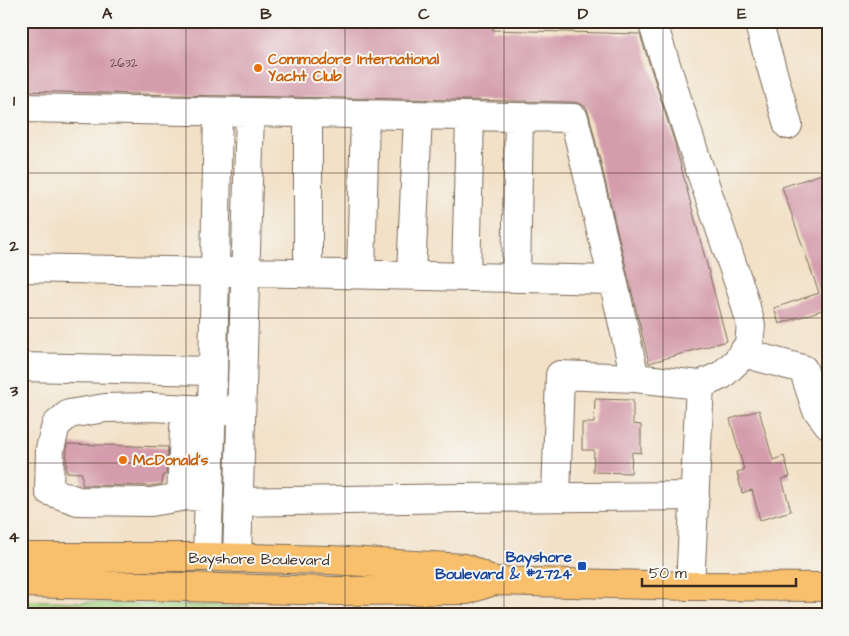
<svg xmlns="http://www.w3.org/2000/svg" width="849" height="636" font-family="'Architects Daughter',sans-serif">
  <rect width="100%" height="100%" fill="#f6f6f2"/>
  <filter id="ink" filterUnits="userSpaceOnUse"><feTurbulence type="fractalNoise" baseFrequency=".02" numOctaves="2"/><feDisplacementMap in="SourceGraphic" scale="10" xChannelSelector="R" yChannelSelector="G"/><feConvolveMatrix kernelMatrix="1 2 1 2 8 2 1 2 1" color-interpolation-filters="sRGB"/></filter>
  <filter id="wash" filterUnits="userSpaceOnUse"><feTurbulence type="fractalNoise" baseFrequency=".0096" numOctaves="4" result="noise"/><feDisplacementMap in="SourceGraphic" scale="20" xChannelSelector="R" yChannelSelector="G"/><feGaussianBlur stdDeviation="1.12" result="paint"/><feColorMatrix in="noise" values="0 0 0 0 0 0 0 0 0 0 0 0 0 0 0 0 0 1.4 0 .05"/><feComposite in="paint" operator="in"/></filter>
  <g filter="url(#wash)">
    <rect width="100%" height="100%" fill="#f2e1c7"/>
    <path fill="#a2d281" stroke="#6e7e50" d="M 21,600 L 250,607 L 446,615 L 21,615 Z"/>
    <g id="blocks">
      <path fill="#d49cac" d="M 21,21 L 286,21 L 286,24 L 322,25 L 322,21 L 493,21 L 493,30 L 640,34 L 675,144 L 727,341 L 649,363 L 589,114 L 586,107 L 581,104 L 574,102 L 176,95 L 21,91 Z
        M 828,172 L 828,310 L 825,311 L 825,309 L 779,324 L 774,308 L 819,293 L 782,187 Z
        M 595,399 L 633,400 L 633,424 L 641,425 L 641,453 L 632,452 L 631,473 L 593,472 L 594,450 L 582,450 L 582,423 L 594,423 Z
        M 759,410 L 773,460 L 784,456 L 790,477 L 782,479 L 791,511 L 760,520 L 752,490 L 742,493 L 737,472 L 744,470 L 730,419 Z
        M 67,444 L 168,447 L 166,475 L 163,475 L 162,484 L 150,486 L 82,485 L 82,473 L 66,472 Z"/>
    </g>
  </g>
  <g filter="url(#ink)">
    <use href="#blocks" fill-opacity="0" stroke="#7b6a59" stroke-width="1"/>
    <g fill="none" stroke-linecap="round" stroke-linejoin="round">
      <defs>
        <path id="minor" d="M 652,21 L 696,158 L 742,293 L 751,325 L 749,344 L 737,361 L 722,375 L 700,385
          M 758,21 L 788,125
          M 21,108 L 574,118 L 613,280 L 635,378 L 700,385 L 690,586
          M 308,113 L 308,273
          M 21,268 L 215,272 L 245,272 L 613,280
          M 361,274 L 365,115
          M 411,275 L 418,115
          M 466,277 L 470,116
          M 516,278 L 519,117
          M 743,353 L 803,369 L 816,408 L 828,424
          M 21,367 L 213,371
          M 181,497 L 185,409
          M 209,497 L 187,496 L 151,502 L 78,501 L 49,491 L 50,449 L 56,425 L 69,414 L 105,408 L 152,407 L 228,411
          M 556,497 L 560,375 L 635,378
          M 238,502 L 461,498 L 695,496
          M 207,557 L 213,371 L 218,112
          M 237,558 L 250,113"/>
        <path id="major" d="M 21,557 L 207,557 L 330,560 L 465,568 L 494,581
          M 21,583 L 337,591 L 467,590 L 494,581 L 690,586 L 828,587"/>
      </defs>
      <use href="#minor" stroke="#7b6a59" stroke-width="30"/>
      <use href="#major" stroke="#7b6a59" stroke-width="30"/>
      <use href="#minor" stroke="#fff" stroke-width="28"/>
      <use href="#major" stroke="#f8bf6c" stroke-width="28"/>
    </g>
  </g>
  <path fill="none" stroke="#3b2a1e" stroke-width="1" stroke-opacity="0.55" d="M 186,21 L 186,615M 345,21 L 345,615M 504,21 L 504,615M 663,21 L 663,615M 21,173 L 828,173M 21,318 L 828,318M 21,463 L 828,463"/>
  <g fill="#e8710a" stroke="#f6f6f2" stroke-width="2">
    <circle cx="258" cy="68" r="5"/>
    <circle cx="123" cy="460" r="5"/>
  </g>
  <rect fill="#1a4fb4" stroke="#f6f6f2" stroke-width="2" x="577" y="561" width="10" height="10" rx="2.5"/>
  <g text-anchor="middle" stroke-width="4" stroke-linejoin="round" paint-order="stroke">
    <g font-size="12" fill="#614642">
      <text x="124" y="67">2632</text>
    </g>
    <g font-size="15" font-weight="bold" fill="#c56008" stroke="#f6f6f2" text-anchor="start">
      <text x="268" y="64">Commodore International<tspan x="268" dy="17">Yacht Club</tspan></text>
      <text x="133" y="465">McDonald's</text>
    </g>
    <g font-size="15" font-weight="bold" fill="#164399" stroke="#f6f6f2" text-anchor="end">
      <text x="572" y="562">Bayshore<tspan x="572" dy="17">Boulevard &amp; #2724</tspan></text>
    </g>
    <g font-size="15" fill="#3b2a1e" stroke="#f6f6f2">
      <text transform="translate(259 559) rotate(1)" y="5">Bayshore Boulevard</text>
    </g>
  </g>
  <rect width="849" height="636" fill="none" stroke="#f6f6f2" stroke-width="55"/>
  <path d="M642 578v8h154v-8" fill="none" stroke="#3b2a1e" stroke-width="2.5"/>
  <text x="649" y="578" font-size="15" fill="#3b2a1e" stroke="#f6f6f2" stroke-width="4" paint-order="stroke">50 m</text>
  <rect x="28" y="28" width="794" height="580" fill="none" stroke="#3b2a1e" stroke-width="2"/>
  <g font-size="16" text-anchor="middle" font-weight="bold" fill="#3b2a1e">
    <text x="107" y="19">A</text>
    <text x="266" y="19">B</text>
    <text x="424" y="19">C</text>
    <text x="583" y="19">D</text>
    <text x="742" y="19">E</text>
    <text x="14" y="106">1</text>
    <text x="14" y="251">2</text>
    <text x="14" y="396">3</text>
    <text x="14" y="542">4</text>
  </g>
</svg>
